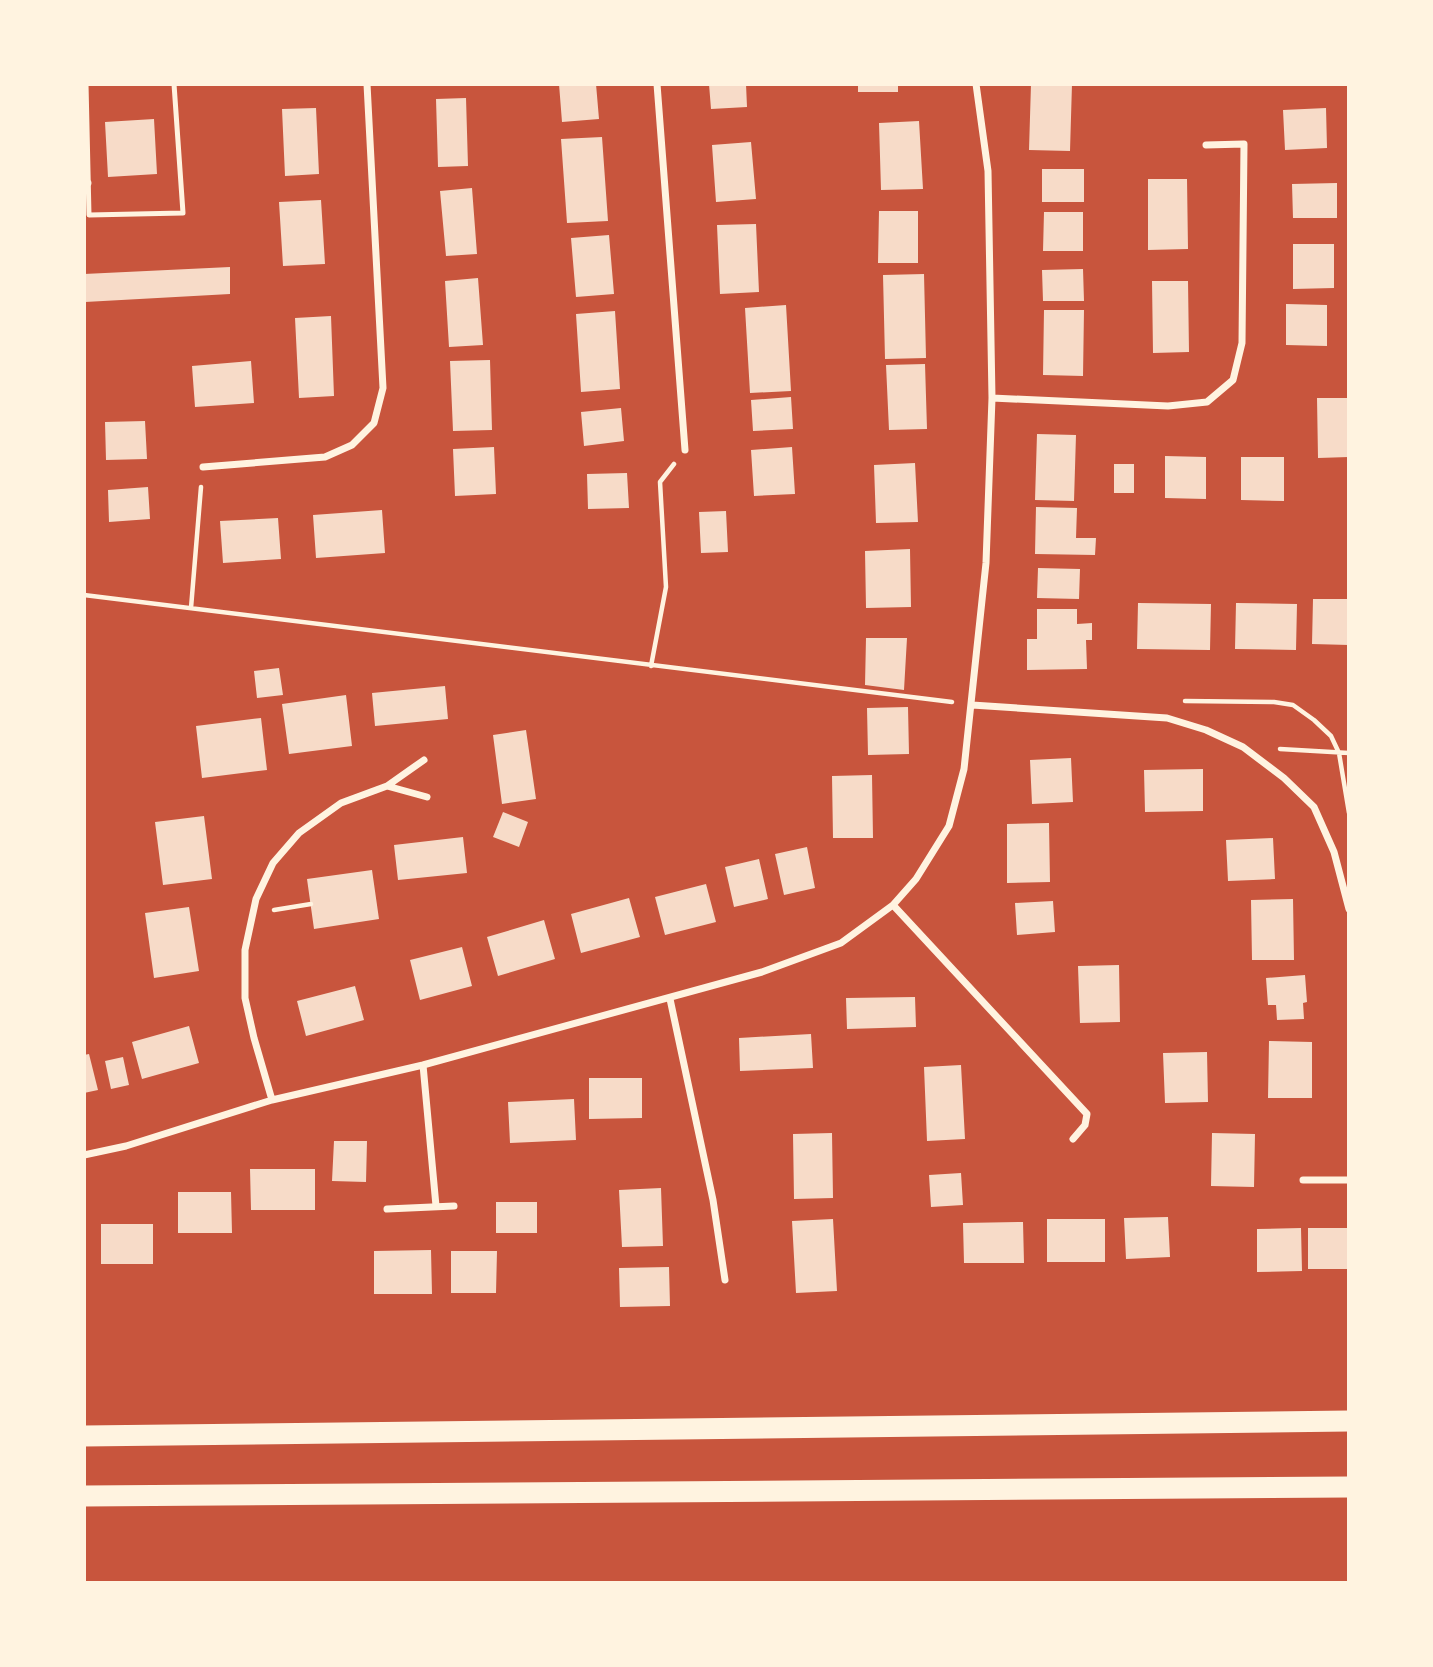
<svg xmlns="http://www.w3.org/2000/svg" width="1433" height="1667" font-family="Signika,sans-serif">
  <rect width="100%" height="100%" fill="#c8553d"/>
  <path fill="#f7dbc8" d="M 559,84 L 596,84 L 599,119 L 562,122 Z
    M 709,84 L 746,84 L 747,107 L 711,109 Z
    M 858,84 L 898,84 L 898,92 L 858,92 Z
    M 1031,84 L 1072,84 L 1070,151 L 1029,150 Z
    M 466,98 L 468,166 L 438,167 L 436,99 Z
    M 316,108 L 319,174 L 285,176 L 282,109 Z
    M 1326,108 L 1327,148 L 1285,150 L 1283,110 Z
    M 154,119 L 157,174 L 108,177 L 105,122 Z
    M 919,121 L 923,189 L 881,190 L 879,123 Z
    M 602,137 L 608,221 L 567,223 L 561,139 Z
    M 751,142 L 756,199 L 716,202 L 712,145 Z
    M 1042,169 L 1084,169 L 1084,202 L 1042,202 Z
    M 1148,179 L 1187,179 L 1188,249 L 1148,250 Z
    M 1337,183 L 1337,218 L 1293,218 L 1292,184 Z
    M 472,188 L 477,254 L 446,256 L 440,191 Z
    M 321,200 L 325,264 L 283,266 L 279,202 Z
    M 879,211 L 918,211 L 918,263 L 878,263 Z
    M 1044,212 L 1083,212 L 1083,251 L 1043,251 Z
    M 756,224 L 759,292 L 720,294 L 717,225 Z
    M 609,235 L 614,294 L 576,297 L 571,238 Z
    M 1293,244 L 1334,244 L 1334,288 L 1293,289 Z
    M 230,267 L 230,294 L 85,302 L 84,274 Z
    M 1083,269 L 1084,301 L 1043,301 L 1042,270 Z
    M 924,274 L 926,358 L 885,359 L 883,275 Z
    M 478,278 L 483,345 L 449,347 L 445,281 Z
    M 1152,281 L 1188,281 L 1189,352 L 1153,353 Z
    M 1286,304 L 1327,305 L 1327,346 L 1286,345 Z
    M 786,305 L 791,391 L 750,393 L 745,308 Z
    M 1044,310 L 1084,310 L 1083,376 L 1043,375 Z
    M 615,311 L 620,389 L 581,392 L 576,314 Z
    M 331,316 L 334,396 L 299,398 L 295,318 Z
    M 490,360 L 492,430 L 453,431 L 450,361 Z
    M 251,361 L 254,403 L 195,407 L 192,366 Z
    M 925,364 L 927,429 L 889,430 L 886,365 Z
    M 791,397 L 793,429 L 753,431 L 751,400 Z
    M 1317,398 L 1349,398 L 1349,457 L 1318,458 Z
    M 621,408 L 624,441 L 584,446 L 581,412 Z
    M 145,421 L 147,459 L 106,460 L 105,422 Z
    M 1037,434 L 1076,435 L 1074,501 L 1035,500 Z
    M 494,447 L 496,494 L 455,496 L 453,449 Z
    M 792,447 L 795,494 L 754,496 L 751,450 Z
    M 1165,456 L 1206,457 L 1206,499 L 1165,498 Z
    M 1241,457 L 1284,457 L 1284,501 L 1241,500 Z
    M 915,463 L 918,522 L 876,523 L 874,465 Z
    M 1114,464 L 1134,464 L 1134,493 L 1114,493 Z
    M 627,473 L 629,508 L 588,509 L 587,474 Z
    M 148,487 L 150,519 L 109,522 L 108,490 Z
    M 1036,507 L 1077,508 L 1076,538 L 1096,538 L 1095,555 L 1035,554 Z
    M 382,510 L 385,553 L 316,558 L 313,515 Z
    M 726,511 L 728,552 L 701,553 L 699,512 Z
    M 278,518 L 281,559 L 223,563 L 220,521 Z
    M 910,549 L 911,607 L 866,608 L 865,551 Z
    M 1038,568 L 1080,569 L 1079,599 L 1037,598 Z
    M 1313,599 L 1349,599 L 1349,645 L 1312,644 Z
    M 1138,603 L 1211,604 L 1210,650 L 1137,649 Z
    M 1236,603 L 1297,604 L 1296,650 L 1235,649 Z
    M 1037,609 L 1077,609 L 1077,624 L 1092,623 L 1092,640 L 1086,640 L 1087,669 L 1027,670 L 1027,639 L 1037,639 Z
    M 866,638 L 907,638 L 904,690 L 865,685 Z
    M 279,668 L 283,695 L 257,698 L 254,671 Z
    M 445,686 L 448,719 L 375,726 L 372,693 Z
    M 346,695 L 352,746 L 289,754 L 282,704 Z
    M 908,707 L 909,754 L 868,755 L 867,708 Z
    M 261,718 L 267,770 L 202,778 L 196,726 Z
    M 526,730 L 536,799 L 502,804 L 493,735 Z
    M 1071,758 L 1073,802 L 1032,804 L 1030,760 Z
    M 1203,769 L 1203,811 L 1145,812 L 1144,770 Z
    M 872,775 L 873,838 L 833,838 L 832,776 Z
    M 503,812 L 528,822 L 519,847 L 493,837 Z
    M 204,816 L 212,879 L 163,885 L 155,822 Z
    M 1049,823 L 1050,882 L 1007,883 L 1007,824 Z
    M 463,837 L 467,873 L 398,880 L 394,845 Z
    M 1273,838 L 1275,879 L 1228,881 L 1226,840 Z
    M 807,847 L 815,888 L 784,895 L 775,854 Z
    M 759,859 L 768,899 L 734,907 L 725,867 Z
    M 372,870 L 379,919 L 314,929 L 307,879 Z
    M 706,884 L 716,922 L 665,935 L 655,897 Z
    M 629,898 L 640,937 L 581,953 L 571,914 Z
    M 1293,899 L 1294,960 L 1252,960 L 1251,900 Z
    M 1053,901 L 1055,932 L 1017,935 L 1015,903 Z
    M 189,907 L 199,971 L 154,978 L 145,913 Z
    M 544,920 L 555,959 L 498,976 L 487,937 Z
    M 462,947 L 472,986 L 420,1000 L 410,960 Z
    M 1119,965 L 1120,1022 L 1080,1023 L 1078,966 Z
    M 1305,975 L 1307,1002 L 1303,1003 L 1304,1019 L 1277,1020 L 1276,1005 L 1268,1005 L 1266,978 Z
    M 355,986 L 364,1020 L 306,1036 L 297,1001 Z
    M 915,997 L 916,1027 L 847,1029 L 846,998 Z
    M 189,1026 L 199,1063 L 142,1079 L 132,1042 Z
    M 811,1034 L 813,1068 L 740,1071 L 739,1038 Z
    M 1269,1041 L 1312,1042 L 1312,1098 L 1268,1098 Z
    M 1207,1052 L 1208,1102 L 1165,1103 L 1163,1053 Z
    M 89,1054 L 98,1090 L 84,1093 L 84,1055 Z
    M 123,1057 L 129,1085 L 111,1089 L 105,1061 Z
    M 961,1065 L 965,1139 L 927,1141 L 924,1067 Z
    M 589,1078 L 642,1078 L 642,1118 L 589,1119 Z
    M 574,1099 L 576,1140 L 510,1143 L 508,1102 Z
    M 832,1133 L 833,1198 L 794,1199 L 793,1134 Z
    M 1212,1133 L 1255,1134 L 1254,1187 L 1211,1186 Z
    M 334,1141 L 367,1141 L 366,1182 L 332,1181 Z
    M 250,1169 L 315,1169 L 315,1210 L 251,1210 Z
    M 961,1173 L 963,1205 L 931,1207 L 929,1175 Z
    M 661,1188 L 663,1246 L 622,1247 L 619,1190 Z
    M 178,1192 L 231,1192 L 232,1233 L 178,1233 Z
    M 496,1202 L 537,1202 L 537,1233 L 496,1233 Z
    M 1168,1217 L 1170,1257 L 1126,1259 L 1124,1218 Z
    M 833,1219 L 837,1291 L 796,1293 L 792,1221 Z
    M 1047,1219 L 1105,1219 L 1105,1262 L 1047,1262 Z
    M 1023,1222 L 1024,1263 L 964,1263 L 963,1223 Z
    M 101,1224 L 153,1224 L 153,1264 L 101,1264 Z
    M 1301,1228 L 1302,1271 L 1257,1272 L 1257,1229 Z
    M 1308,1228 L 1349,1228 L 1349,1269 L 1308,1269 Z
    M 431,1250 L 432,1294 L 374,1294 L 374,1251 Z
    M 451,1251 L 497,1251 L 496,1293 L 451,1293 Z
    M 669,1267 L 670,1306 L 620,1307 L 619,1268 Z"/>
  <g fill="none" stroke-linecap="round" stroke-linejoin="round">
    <path stroke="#fff3e0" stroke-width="4.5" d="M 84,595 L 952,702
      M 191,608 L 201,487
      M 651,666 L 666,587 L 660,482 L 674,464
      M 1185,701 L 1274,702 L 1293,705 L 1314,720 L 1331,736 L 1339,753 L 1349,813
      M 1280,749 L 1349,753
      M 274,910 L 311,904"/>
    <path stroke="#fff3e0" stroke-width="5" d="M 86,84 L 89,215 L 183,213 L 174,84"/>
    <path stroke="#fff3e0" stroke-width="7" d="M 657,84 L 685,450
      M 84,183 L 88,183
      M 992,398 L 1168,406 L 1207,402 L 1233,380 L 1242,343 L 1244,144 L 1206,145
      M 203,467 L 325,457 L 352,445 L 374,423 L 383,388 L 367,84
      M 972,705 L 1167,718 L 1206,730 L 1243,747 L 1284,778 L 1314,807 L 1334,852 L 1349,909
      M 387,786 L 427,797
      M 893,905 L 1087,1114 L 1085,1125 L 1073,1139
      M 670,999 L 713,1200 L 725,1280
      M 423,1065 L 436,1206
      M 272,1100 L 254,1038 L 245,998 L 245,950 L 256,899 L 273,863 L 299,833 L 341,803 L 387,786 L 424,760
      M 84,1155 L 126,1146 L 272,1100 L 423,1065 L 762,972 L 841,943 L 893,905 L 916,879 L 949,826 L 964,769 L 986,563 L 992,398 L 988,171 L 976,84
      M 1303,1180 L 1349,1180
      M 387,1209 L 454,1206"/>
    <path stroke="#fff3e0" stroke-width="21" d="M 84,1436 L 1349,1421
      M 84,1496 L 1349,1487"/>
  </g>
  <rect width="1433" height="1667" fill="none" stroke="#fff3e0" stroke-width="172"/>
</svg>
